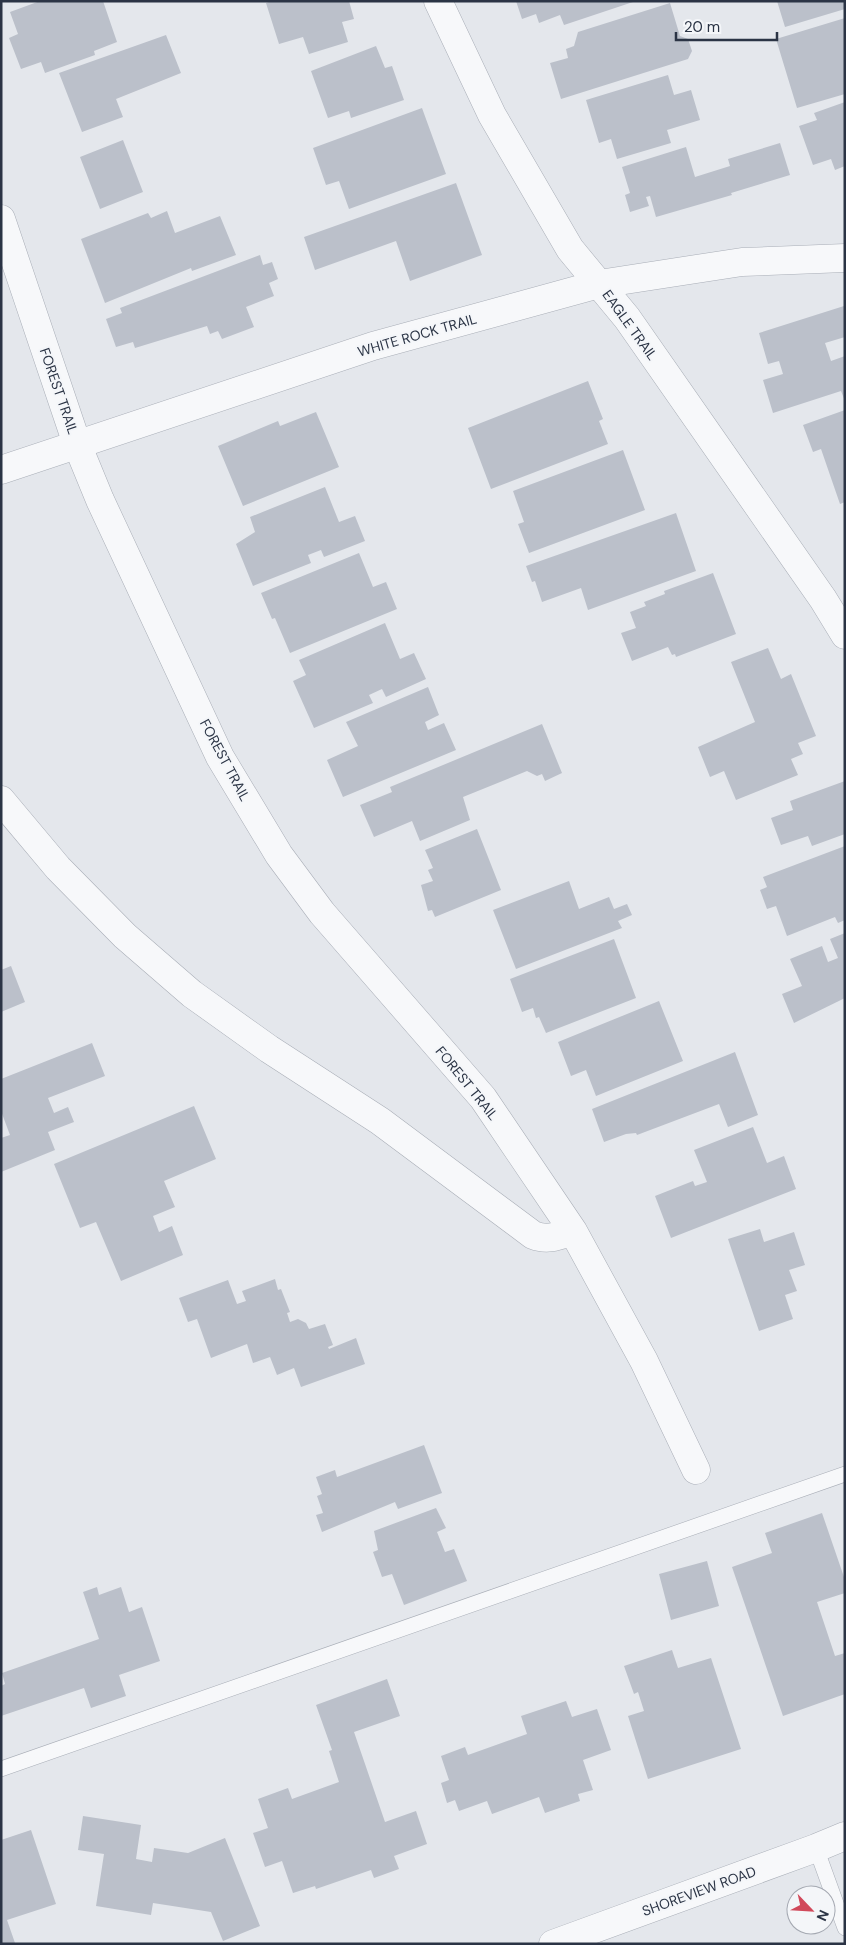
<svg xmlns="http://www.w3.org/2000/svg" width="846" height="1945" font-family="'DM Sans',sans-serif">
  <rect width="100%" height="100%" fill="#e4e7ec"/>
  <path fill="#bbc0ca" d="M 40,1 L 103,1 L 117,42 L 94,51 L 95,55 L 45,73 L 41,62 L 21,69 L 9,38 L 18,34 L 10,12 Z
    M 272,1 L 349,1 L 354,19 L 342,22 L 348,42 L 309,54 L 303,37 L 279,44 L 266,3 Z
    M 516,1 L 633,1 L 633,2 L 564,25 L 560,15 L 539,23 L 536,14 L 522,19 Z
    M 777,1 L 845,1 L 845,9 L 785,27 Z
    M 670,3 L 680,36 L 688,39 L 692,51 L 688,59 L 561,99 L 550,63 L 568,58 L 566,49 L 574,46 L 578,32 Z
    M 845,18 L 845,94 L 797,108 L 776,39 Z
    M 166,35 L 181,73 L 116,99 L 123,117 L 82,132 L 59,73 Z
    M 376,46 L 385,68 L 392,66 L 404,100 L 351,118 L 349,111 L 328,118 L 311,71 Z
    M 668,75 L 674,95 L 691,90 L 700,120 L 667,130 L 671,143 L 617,159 L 611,139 L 599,143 L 586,100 Z
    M 845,102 L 845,166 L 835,170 L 831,159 L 813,165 L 799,126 L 817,120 L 814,113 Z
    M 422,108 L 446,174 L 349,209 L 339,181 L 326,185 L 313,148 Z
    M 123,140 L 143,192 L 100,209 L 80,157 Z
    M 780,143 L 790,175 L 731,193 L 732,195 L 656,217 L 650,196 L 646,197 L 649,206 L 630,212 L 625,195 L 630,193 L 622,167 L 686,147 L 695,177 L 730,166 L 728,159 Z
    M 456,183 L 482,255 L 410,281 L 396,241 L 315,270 L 304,237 Z
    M 167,211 L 175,233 L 220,216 L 236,255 L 192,271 L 191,268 L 105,303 L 81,239 L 148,213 L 151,218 Z
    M 260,255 L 263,265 L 272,262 L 278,279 L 269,283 L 274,296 L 246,307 L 254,327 L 222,339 L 218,331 L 210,334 L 207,326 L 135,348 L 133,342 L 116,347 L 106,319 L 122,313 L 120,308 Z
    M 844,306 L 845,337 L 825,343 L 831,361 L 845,356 L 845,401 L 841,391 L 773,413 L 763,380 L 783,374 L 779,361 L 768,364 L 759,333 Z
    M 588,381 L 603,419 L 599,421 L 608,444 L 491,489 L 468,428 Z
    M 845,410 L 845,502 L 840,504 L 821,449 L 813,452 L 803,425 Z
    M 316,412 L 339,467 L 243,506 L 218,446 L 278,421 L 280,426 Z
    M 623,450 L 645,510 L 529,553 L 518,524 L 524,522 L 513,491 Z
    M 325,487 L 339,522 L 355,516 L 365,541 L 324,557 L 321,550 L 308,555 L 311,563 L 253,586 L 236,544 L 255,532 L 250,517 Z
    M 676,513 L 696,571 L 588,610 L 581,588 L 542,602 L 535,581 L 532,582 L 526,566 Z
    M 359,553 L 373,587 L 386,582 L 397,609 L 290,653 L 275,618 L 272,619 L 261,593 Z
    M 713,573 L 736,634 L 676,657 L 675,654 L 672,655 L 668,647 L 632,661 L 621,633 L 636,628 L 630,612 L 646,606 L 644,602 L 665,594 L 664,591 Z
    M 385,623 L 400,659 L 414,653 L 426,679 L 386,697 L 382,689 L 369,695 L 373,703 L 314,728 L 293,681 L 306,675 L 299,660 Z
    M 768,648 L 781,679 L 791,674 L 816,736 L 798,743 L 803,754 L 791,759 L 798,775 L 736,800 L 724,771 L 710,777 L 698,747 L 755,722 L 731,662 Z
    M 428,687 L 439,715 L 425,722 L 428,730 L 444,723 L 456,750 L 343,797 L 327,760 L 358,746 L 346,722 Z
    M 542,724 L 562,773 L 545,781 L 542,774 L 537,776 L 527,771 L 463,797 L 470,820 L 420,841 L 412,821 L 374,837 L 360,805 L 392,792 L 390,787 Z
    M 845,781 L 845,834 L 812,846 L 808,836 L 781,845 L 771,818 L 793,810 L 790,801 Z
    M 477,829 L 501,890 L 435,917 L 432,910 L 428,911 L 421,885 L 433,881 L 428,870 L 433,868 L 425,850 Z
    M 845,846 L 845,920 L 838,923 L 835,917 L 787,936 L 776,906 L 767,909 L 760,890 L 767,887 L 763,877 Z
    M 569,881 L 579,909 L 609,897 L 614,909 L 627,904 L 632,915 L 618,921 L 622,928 L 516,969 L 493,910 Z
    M 845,933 L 845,998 L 794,1023 L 782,994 L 802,986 L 790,959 L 822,946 L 828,962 L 838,958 L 830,939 Z
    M 614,939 L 636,998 L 546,1033 L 539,1017 L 536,1018 L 533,1008 L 522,1012 L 510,979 Z
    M 11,966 L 25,1002 L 1,1012 L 1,970 Z
    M 659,1001 L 683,1061 L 596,1096 L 586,1070 L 571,1076 L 558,1042 Z
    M 92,1043 L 105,1076 L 48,1098 L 54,1113 L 68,1107 L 74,1122 L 48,1132 L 55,1150 L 1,1172 L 1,1138 L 10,1135 L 1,1111 L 1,1079 Z
    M 735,1052 L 758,1115 L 728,1127 L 719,1104 L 637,1135 L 636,1133 L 626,1134 L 604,1142 L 592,1109 Z
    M 194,1106 L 216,1159 L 164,1181 L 175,1207 L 153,1216 L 159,1232 L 172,1226 L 183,1255 L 121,1281 L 96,1222 L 80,1228 L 54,1164 Z
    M 753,1127 L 767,1163 L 784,1156 L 796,1189 L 671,1238 L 655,1196 L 693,1181 L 695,1186 L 707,1182 L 694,1150 Z
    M 760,1229 L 764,1242 L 794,1232 L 805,1265 L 789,1270 L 797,1291 L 785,1295 L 793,1319 L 759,1331 L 728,1239 Z
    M 275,1279 L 278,1290 L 281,1289 L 290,1312 L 287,1313 L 290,1322 L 298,1319 L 306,1323 L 309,1329 L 325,1324 L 333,1345 L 328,1347 L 329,1349 L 356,1338 L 365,1364 L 301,1387 L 294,1368 L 277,1375 L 270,1357 L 253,1363 L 247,1344 L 211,1358 L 197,1319 L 188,1322 L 179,1298 L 228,1280 L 237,1304 L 246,1301 L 242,1291 Z
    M 424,1445 L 442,1493 L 398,1509 L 395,1502 L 322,1532 L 316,1515 L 323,1513 L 317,1496 L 322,1494 L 316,1477 L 335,1470 L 337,1477 Z
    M 436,1508 L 446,1528 L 437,1532 L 445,1552 L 454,1549 L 467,1581 L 404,1605 L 392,1574 L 382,1577 L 373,1552 L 378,1550 L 374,1531 Z
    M 822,1513 L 845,1580 L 845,1593 L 817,1602 L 835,1656 L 845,1653 L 845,1694 L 783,1716 L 732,1567 L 772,1553 L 765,1533 Z
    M 707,1561 L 719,1606 L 671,1620 L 659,1574 Z
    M 97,1587 L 99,1595 L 121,1587 L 129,1612 L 142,1607 L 160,1661 L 119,1675 L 126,1696 L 91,1708 L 84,1688 L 1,1716 L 1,1686 L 5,1684 L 2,1673 L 99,1639 L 83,1592 Z
    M 672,1650 L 678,1668 L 711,1658 L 741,1749 L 648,1779 L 628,1716 L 644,1711 L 638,1692 L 634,1694 L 624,1666 Z
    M 387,1679 L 400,1716 L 354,1732 L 385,1822 L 416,1811 L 427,1844 L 394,1856 L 399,1869 L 374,1878 L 371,1870 L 316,1889 L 315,1886 L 293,1893 L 282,1861 L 265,1867 L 253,1833 L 268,1828 L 258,1799 L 288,1788 L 292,1799 L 339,1782 L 329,1751 L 332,1750 L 316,1705 Z
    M 566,1701 L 572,1717 L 597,1709 L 611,1750 L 583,1760 L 593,1790 L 578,1794 L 580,1801 L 545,1813 L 539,1797 L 492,1814 L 487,1801 L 459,1811 L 455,1800 L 447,1803 L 441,1783 L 449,1780 L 441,1756 L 465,1747 L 468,1755 L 527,1734 L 521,1716 Z
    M 83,1816 L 141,1825 L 136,1859 L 152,1862 L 154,1848 L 188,1853 L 225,1838 L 260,1926 L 223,1941 L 211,1912 L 153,1903 L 151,1915 L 96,1906 L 104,1854 L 78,1850 Z
    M 31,1830 L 56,1904 L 7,1920 L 15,1943 L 1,1944 L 1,1840 Z"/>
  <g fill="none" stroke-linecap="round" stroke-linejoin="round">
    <defs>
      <path id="service" d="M 1,1769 L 845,1474
        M 816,1848 L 845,1928"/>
      <path id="minor" d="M 438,1 L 492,115 L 570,249 L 627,318 L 823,599 L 845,635
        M 1,219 L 77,444 L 100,500 L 220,757 L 279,855 L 322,913 L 483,1098 L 573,1231 L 644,1361 L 696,1470
        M 1,800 L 58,868 L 125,936 L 192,994 L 269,1049 L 380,1121 L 533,1235 C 548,1241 558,1236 573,1231
        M 553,1944 L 816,1848 L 845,1836"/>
      <path id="tertiary" d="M 1,470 L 373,346 L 599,284 L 742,262 L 845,258"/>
    </defs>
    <use href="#service" stroke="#a9aeb7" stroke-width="16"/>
    <use href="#minor" stroke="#a9aeb7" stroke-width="29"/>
    <use href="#tertiary" stroke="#a9aeb7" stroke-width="29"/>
    <use href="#service" stroke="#f7f8fa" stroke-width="15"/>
    <use href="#minor" stroke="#f7f8fa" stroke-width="28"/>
    <use href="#tertiary" stroke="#f7f8fa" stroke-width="28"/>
  </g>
  <g text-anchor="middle" stroke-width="4" stroke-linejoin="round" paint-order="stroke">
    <g font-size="14" fill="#2b3445" stroke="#f4f6f9">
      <text transform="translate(630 325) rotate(54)" y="5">EAGLE TRAIL</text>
      <text transform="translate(417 335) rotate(-16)" y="5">WHITE ROCK TRAIL</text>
      <text transform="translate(59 391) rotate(71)" y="5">FOREST TRAIL</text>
      <text transform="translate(225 760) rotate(62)" y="5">FOREST TRAIL</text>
      <text transform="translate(467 1083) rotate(51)" y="5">FOREST TRAIL</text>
      <text transform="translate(699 1891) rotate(-20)" y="5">SHOREVIEW ROAD</text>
    </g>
  </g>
  <rect width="846" height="1945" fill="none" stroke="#2b3445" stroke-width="5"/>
  <g transform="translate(811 1910) rotate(115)"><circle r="24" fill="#f4f6f9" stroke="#a4a8b1"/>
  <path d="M0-4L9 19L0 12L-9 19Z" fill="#d1495b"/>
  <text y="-8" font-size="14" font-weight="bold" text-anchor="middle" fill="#2b3445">N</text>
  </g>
  <path d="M676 32v8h101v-8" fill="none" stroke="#2b3445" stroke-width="2.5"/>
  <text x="684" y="32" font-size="15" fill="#2b3445" stroke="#f4f6f9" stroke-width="4" paint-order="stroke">20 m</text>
</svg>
